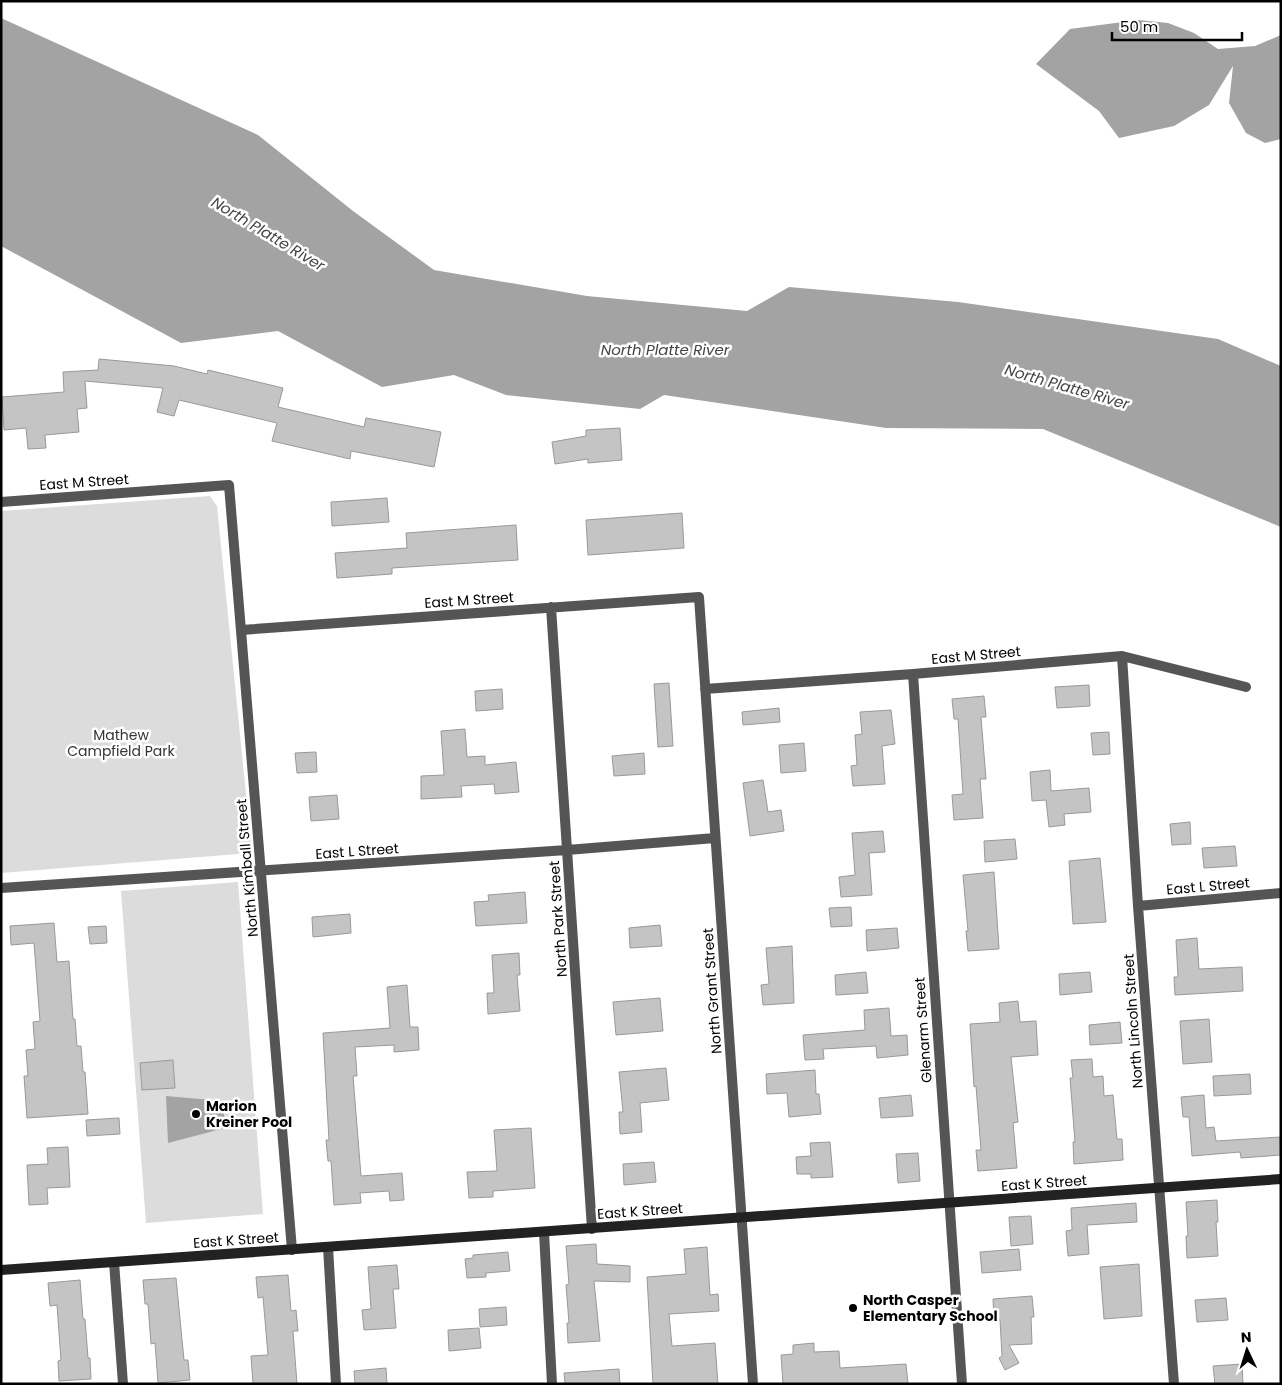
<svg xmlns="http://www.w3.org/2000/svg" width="1282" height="1385" font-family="Poppins,sans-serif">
  <rect width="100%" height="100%" fill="#fff"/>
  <path fill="#dcdcdc" d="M 210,496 L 217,506 L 251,844 L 238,854 L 1,873 L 1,511 Z
    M 238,882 L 263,1214 L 146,1223 L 121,891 Z"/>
  <path fill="#a3a3a3" d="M 1,18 L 258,135 L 353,211 L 434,270 L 587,296 L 747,311 L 789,287 L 958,302 L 1218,339 L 1281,366 L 1281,527 L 1043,429 L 886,428 L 664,395 L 640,409 L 506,395 L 454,375 L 382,387 L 278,331 L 181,343 L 1,246 Z
    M 1138,20 L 1168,23 L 1194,33 L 1218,49 L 1255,46 L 1281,35 L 1281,139 L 1265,143 L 1246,133 L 1229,103 L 1233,66 L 1209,105 L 1174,126 L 1119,138 L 1099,111 L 1036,64 L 1070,29 Z
    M 166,1096 L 223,1101 L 225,1128 L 168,1143 Z"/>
  <path fill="#c4c4c4" stroke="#999" d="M 99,359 L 174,366 L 207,374 L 208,370 L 283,388 L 278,407 L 364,427 L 366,418 L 441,432 L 434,467 L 351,451 L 350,459 L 272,441 L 277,423 L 179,400 L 174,416 L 157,412 L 163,388 L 85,381 L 87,408 L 77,409 L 79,432 L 45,435 L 46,448 L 28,449 L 26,428 L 4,430 L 2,397 L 64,392 L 63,372 L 98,370 Z
    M 620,428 L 622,460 L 588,463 L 588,459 L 555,464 L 552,442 L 586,436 L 586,430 Z
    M 387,498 L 389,522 L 332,526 L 331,502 Z
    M 682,513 L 684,548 L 588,555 L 586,520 Z
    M 516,525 L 518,560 L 392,568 L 392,574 L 337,578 L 335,553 L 407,548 L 406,533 Z
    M 669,683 L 673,746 L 658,747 L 654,684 Z
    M 1089,685 L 1090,706 L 1057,708 L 1055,687 Z
    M 502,689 L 503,709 L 476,711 L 475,691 Z
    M 984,696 L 986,717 L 981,717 L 986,779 L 980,779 L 983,818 L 954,820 L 952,795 L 963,794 L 958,719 L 954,719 L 952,699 Z
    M 779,708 L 780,722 L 743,725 L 742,712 Z
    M 891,710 L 895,744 L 882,746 L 885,784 L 853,786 L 851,766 L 857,765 L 855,735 L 862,734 L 860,712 Z
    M 465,729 L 467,757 L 485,756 L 485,765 L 516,762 L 519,792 L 495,794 L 494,784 L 461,786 L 462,797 L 421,799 L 421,776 L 444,775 L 441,731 Z
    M 1109,732 L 1110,754 L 1093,755 L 1091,733 Z
    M 804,743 L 806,771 L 781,773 L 779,745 Z
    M 316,752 L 317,772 L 297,773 L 295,753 Z
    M 644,753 L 645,774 L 614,776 L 612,756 Z
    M 1050,770 L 1051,791 L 1089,788 L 1091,812 L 1064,814 L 1065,825 L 1049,827 L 1046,800 L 1032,801 L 1030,772 Z
    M 763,780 L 768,812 L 781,810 L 784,831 L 750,836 L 743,783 Z
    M 337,795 L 339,819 L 311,821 L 309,797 Z
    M 1190,822 L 1191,844 L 1172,845 L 1170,824 Z
    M 883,831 L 885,852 L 869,853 L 872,895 L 841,897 L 839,877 L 855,875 L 852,833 Z
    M 1015,839 L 1017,859 L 985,862 L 984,841 Z
    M 1235,846 L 1237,866 L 1204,868 L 1202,848 Z
    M 1100,858 L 1106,922 L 1073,924 L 1069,861 Z
    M 994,872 L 999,949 L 968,951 L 966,931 L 968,931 L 963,875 Z
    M 525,892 L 527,923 L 476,926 L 474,902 L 489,901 L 488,895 Z
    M 851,907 L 852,926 L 831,927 L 829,908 Z
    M 350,914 L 351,933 L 313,937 L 312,917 Z
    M 54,923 L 57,962 L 69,961 L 73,1019 L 75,1019 L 77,1046 L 81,1046 L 83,1072 L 85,1072 L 88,1114 L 27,1118 L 24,1076 L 28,1076 L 26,1050 L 35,1049 L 33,1022 L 40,1021 L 34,943 L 11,945 L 10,926 Z
    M 660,925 L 662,946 L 630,948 L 629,928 Z
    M 106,926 L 107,943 L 90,944 L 88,927 Z
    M 897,928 L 899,948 L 867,951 L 866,930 Z
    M 1197,938 L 1199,969 L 1242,967 L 1243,991 L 1175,995 L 1174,977 L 1178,977 L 1176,940 Z
    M 792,946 L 794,1003 L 763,1005 L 761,985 L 769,984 L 766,948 Z
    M 519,953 L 520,975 L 517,975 L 520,1011 L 488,1014 L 487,993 L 494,993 L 492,955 Z
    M 866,972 L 868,993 L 836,995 L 835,975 Z
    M 1090,972 L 1092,992 L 1060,995 L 1059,974 Z
    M 407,985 L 410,1027 L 418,1027 L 419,1050 L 394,1052 L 394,1045 L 355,1047 L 357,1076 L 353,1076 L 361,1176 L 402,1173 L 404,1200 L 390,1201 L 389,1191 L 360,1193 L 361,1203 L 334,1205 L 331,1161 L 328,1161 L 326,1140 L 329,1140 L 323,1033 L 390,1028 L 387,987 Z
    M 660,998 L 663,1031 L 616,1035 L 613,1002 Z
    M 1018,1001 L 1020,1022 L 1036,1021 L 1038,1055 L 1011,1057 L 1018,1122 L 1013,1123 L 1017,1168 L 978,1171 L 976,1150 L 981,1150 L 976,1086 L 974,1087 L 970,1024 L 1000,1022 L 999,1003 Z
    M 889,1008 L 891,1036 L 907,1035 L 908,1055 L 877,1058 L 876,1046 L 823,1049 L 824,1059 L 805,1060 L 803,1035 L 865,1030 L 864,1010 Z
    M 1209,1019 L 1212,1062 L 1183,1064 L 1180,1021 Z
    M 1120,1022 L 1122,1043 L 1090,1045 L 1089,1025 Z
    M 1092,1059 L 1093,1077 L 1103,1076 L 1104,1096 L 1113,1095 L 1117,1139 L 1122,1139 L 1123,1160 L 1074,1164 L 1073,1142 L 1075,1142 L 1070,1078 L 1073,1078 L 1071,1060 Z
    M 173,1060 L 175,1088 L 142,1090 L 140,1063 Z
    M 666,1068 L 669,1100 L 640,1103 L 642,1132 L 620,1134 L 619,1112 L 623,1112 L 619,1072 Z
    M 815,1070 L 816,1094 L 819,1094 L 821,1114 L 789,1117 L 787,1093 L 767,1094 L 766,1074 Z
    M 1250,1074 L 1251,1094 L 1214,1096 L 1213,1076 Z
    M 911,1095 L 913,1116 L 881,1118 L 879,1098 Z
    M 1204,1095 L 1206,1128 L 1214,1127 L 1216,1141 L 1280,1137 L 1281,1155 L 1241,1158 L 1240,1152 L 1192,1156 L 1189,1117 L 1183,1117 L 1181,1097 Z
    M 119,1118 L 120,1134 L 87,1136 L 86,1120 Z
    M 531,1128 L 535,1188 L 493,1191 L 493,1197 L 469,1198 L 467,1172 L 497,1171 L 494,1130 Z
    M 830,1142 L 833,1177 L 811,1178 L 811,1174 L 797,1174 L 796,1157 L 811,1156 L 810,1143 Z
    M 68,1147 L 70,1187 L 47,1188 L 48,1204 L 29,1205 L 27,1165 L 48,1164 L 47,1148 Z
    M 918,1153 L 920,1181 L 898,1183 L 896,1154 Z
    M 654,1162 L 656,1182 L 624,1185 L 623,1164 Z
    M 1217,1200 L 1218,1222 L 1216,1222 L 1218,1256 L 1187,1258 L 1186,1236 L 1188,1236 L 1186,1202 Z
    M 1136,1203 L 1137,1222 L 1087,1225 L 1089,1254 L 1068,1256 L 1066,1231 L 1072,1230 L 1071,1208 Z
    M 1031,1216 L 1033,1244 L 1011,1246 L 1009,1217 Z
    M 596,1244 L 597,1264 L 630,1266 L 630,1282 L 594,1281 L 600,1341 L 568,1343 L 567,1323 L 569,1323 L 566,1285 L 569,1284 L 566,1246 Z
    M 707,1247 L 710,1295 L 718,1294 L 719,1311 L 669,1314 L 672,1346 L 715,1343 L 718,1384 L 653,1384 L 647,1277 L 686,1274 L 684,1249 Z
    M 1019,1249 L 1021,1270 L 982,1273 L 980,1252 Z
    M 508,1252 L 510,1271 L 486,1273 L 486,1277 L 467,1278 L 465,1259 L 473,1258 L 473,1255 Z
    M 1139,1264 L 1142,1316 L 1104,1319 L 1100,1267 Z
    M 397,1265 L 399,1289 L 393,1289 L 396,1328 L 364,1330 L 362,1310 L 371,1309 L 368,1267 Z
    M 288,1275 L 291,1311 L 296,1310 L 298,1331 L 293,1331 L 297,1384 L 253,1384 L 251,1356 L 268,1355 L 263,1297 L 258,1298 L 256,1277 Z
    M 176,1278 L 184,1360 L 188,1360 L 190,1380 L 158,1383 L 155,1343 L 151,1344 L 148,1304 L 145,1304 L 143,1280 Z
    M 80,1280 L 83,1319 L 85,1319 L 88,1358 L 90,1358 L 91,1379 L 59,1381 L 58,1361 L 61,1360 L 57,1305 L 50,1306 L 48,1283 Z
    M 1032,1296 L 1034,1317 L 1031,1317 L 1032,1344 L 1009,1345 L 1019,1363 L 1005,1370 L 999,1358 L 1002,1356 L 1000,1320 L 994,1320 L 993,1299 Z
    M 1226,1298 L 1228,1320 L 1197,1322 L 1195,1300 Z
    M 506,1307 L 507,1325 L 480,1327 L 479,1309 Z
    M 479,1328 L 481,1348 L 449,1351 L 448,1330 Z
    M 814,1343 L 814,1352 L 839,1351 L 840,1368 L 906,1364 L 908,1384 L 783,1384 L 781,1355 L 793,1354 L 793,1345 Z
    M 1242,1364 L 1243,1384 L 1215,1384 L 1213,1366 Z
    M 386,1368 L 387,1384 L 355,1384 L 354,1371 Z
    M 619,1369 L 620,1384 L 565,1384 L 564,1373 Z"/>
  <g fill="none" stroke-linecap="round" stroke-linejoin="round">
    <path stroke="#555" stroke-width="10" d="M 1,502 L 229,485 L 292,1250
      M 551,607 L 592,1229
      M 241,630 L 699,597 L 753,1384
      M 1122,656 L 1138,906 L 1174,1384
      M 913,674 L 962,1384
      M 705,689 L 913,674 L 1122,656 L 1246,687
      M 1,888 L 567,850 L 715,838
      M 1138,906 L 1281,893
      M 544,1232 L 552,1384
      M 328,1247 L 336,1384
      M 114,1262 L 123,1384"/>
    <path stroke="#222" stroke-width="10" d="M 1,1270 L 1281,1179"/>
  </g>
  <g fill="#000" stroke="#fff" stroke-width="2">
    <circle cx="196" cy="1114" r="5"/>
    <circle cx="853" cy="1308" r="5"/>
  </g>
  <g text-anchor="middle" stroke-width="5" stroke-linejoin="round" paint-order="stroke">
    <g font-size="14" fill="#000" stroke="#fff">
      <text transform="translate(84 482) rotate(-4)" y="5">East M Street</text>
      <text transform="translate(469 600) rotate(-4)" y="5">East M Street</text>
      <text transform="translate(976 655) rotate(-5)" y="5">East M Street</text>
      <text transform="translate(357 851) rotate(-4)" y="5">East L Street</text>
      <text transform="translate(247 868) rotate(-95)" y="5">North Kimball Street</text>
      <text transform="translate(1208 886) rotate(-5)" y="5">East L Street</text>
      <text transform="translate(558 919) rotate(-94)" y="5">North Park Street</text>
      <text transform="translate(712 991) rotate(-94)" y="5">North Grant Street</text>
      <text transform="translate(1133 1021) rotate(-94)" y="5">North Lincoln Street</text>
      <text transform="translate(923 1030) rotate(-94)" y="5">Glenarm Street</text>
      <text transform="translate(1044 1183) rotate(-4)" y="5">East K Street</text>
      <text transform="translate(640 1211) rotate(-4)" y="5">East K Street</text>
      <text transform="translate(236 1240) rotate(-4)" y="5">East K Street</text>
    </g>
    <g font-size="14" fill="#333" stroke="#fff">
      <text x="121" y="740">Mathew<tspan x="121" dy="16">Campfield Park</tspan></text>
    </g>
    <g font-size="14" font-weight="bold" fill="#000" stroke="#fff" text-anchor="start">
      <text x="206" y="1111">Marion<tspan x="206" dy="16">Kreiner Pool</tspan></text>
      <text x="863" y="1305">North Casper<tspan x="863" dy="16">Elementary School</tspan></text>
    </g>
    <g font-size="15" font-style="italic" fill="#444" stroke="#fff">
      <text transform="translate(268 234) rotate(31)" y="5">North Platte River</text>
      <text x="665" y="355">North Platte River</text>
      <text transform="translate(1067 387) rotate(16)" y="5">North Platte River</text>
    </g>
  </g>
  <rect width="1282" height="1385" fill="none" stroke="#000000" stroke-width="5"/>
  <g transform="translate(1247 1350) rotate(356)" stroke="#ffffff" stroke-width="4" paint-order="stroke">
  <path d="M0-4L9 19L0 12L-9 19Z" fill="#000000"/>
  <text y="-8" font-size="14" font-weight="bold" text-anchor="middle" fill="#000000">N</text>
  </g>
  <path d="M1112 32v8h130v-8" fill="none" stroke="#000000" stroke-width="2.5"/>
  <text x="1120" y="32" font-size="15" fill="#000000" stroke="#ffffff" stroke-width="4" paint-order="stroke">50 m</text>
</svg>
